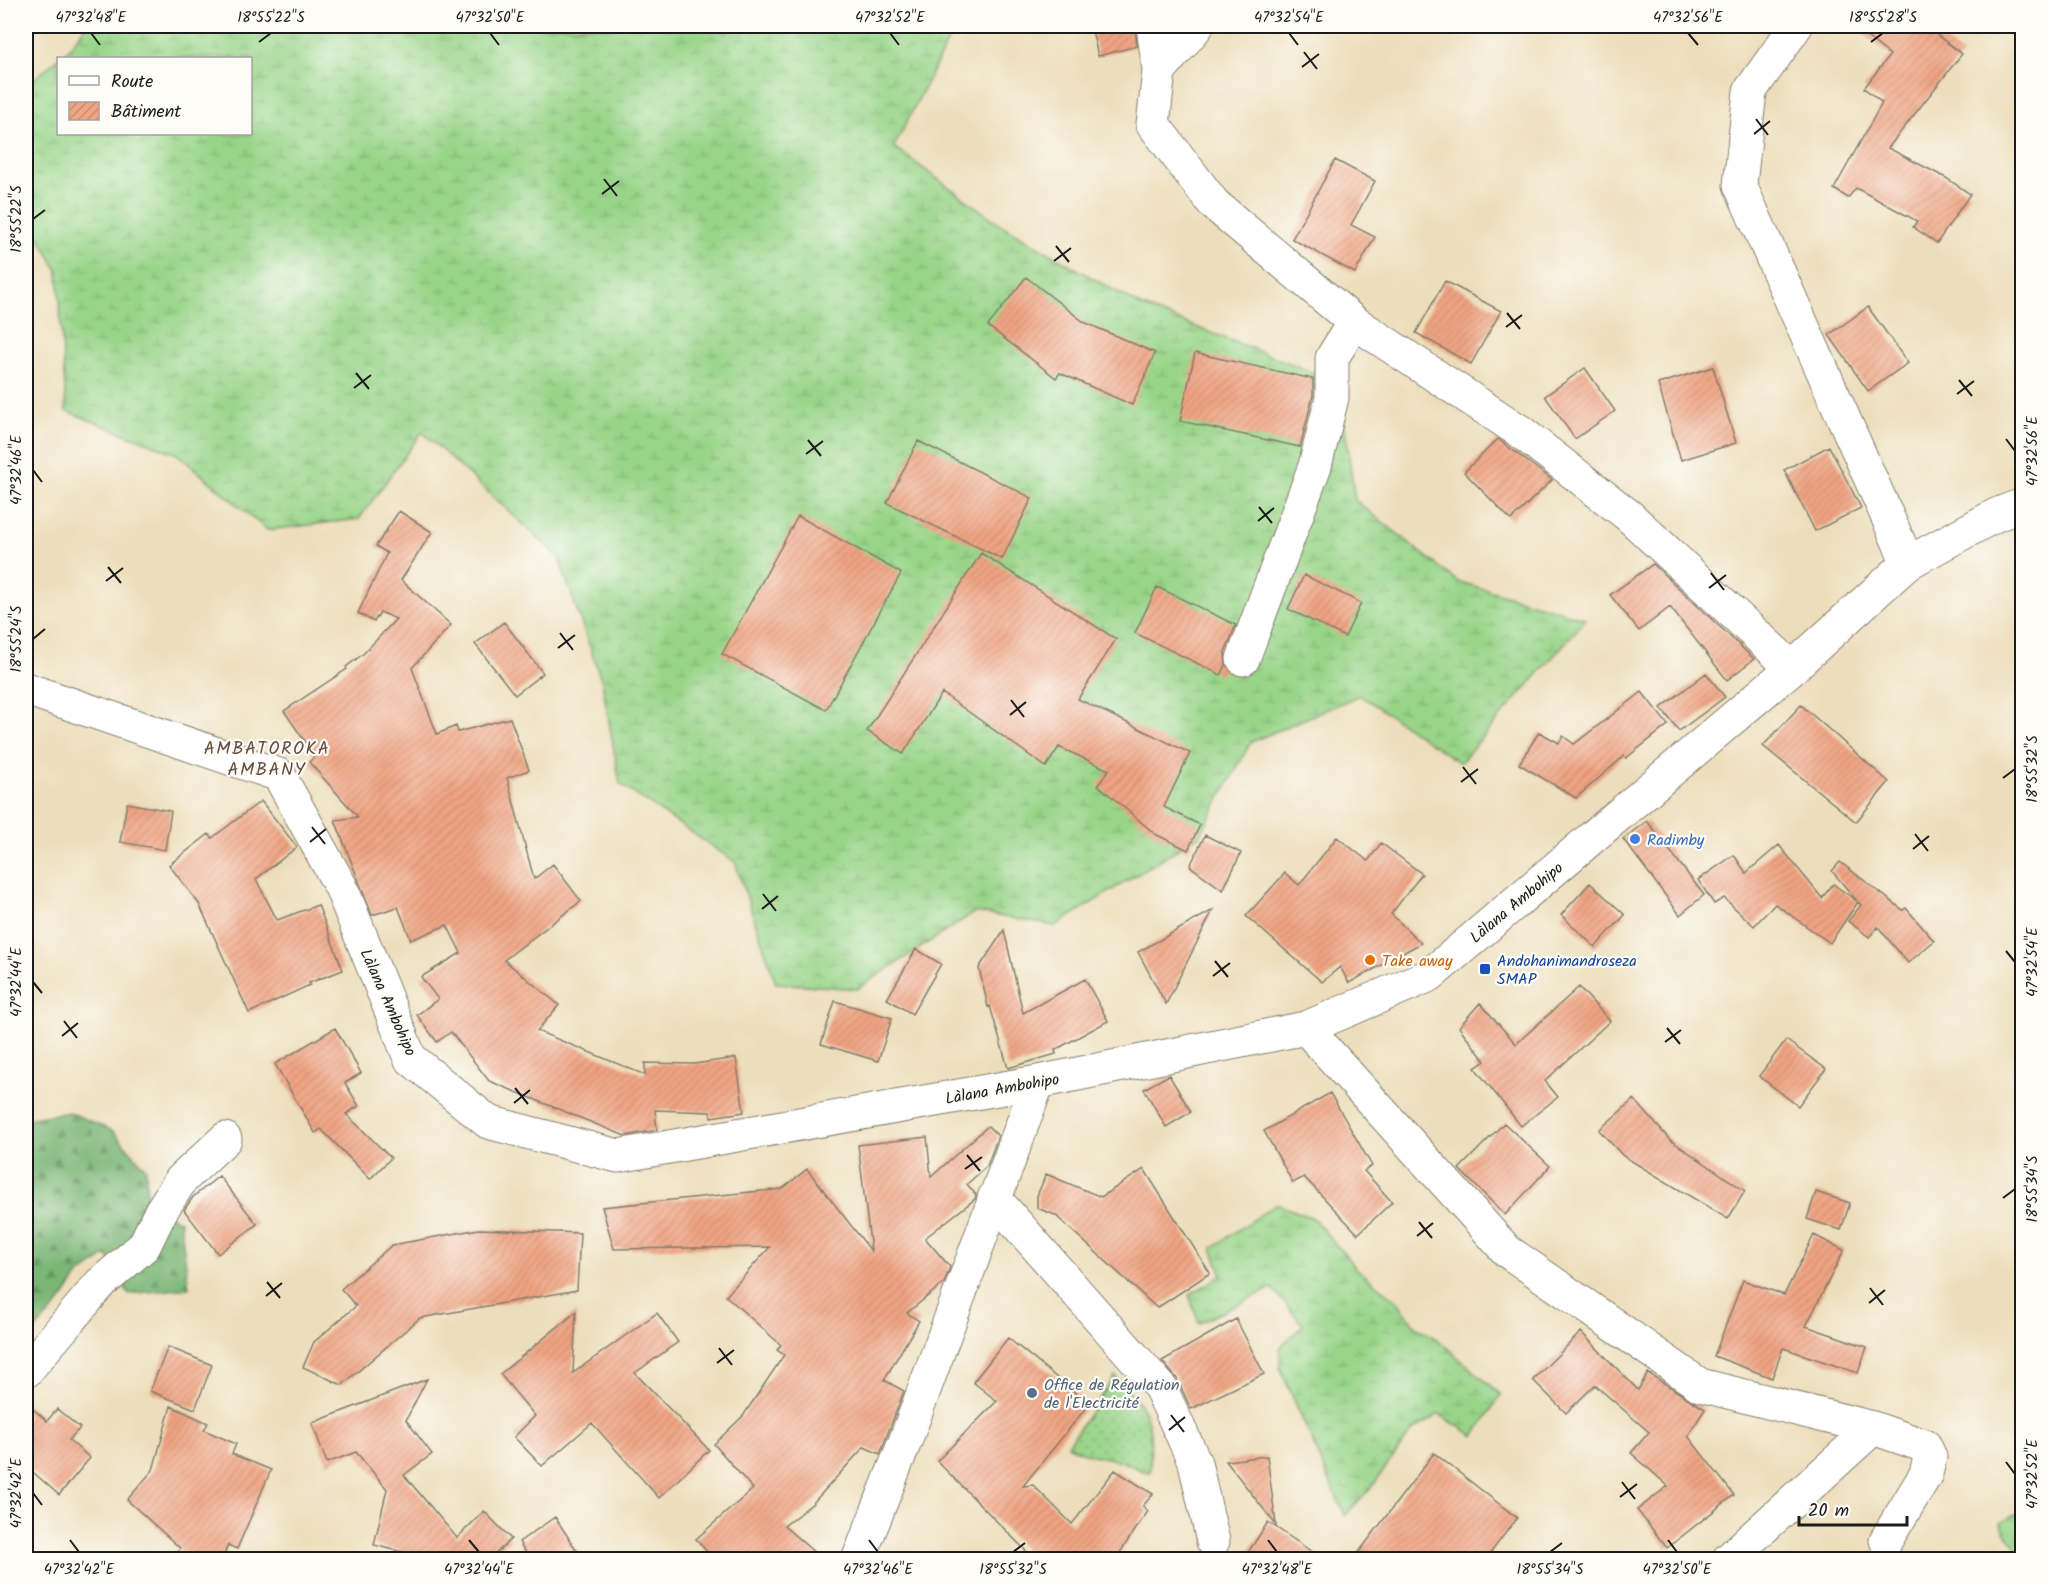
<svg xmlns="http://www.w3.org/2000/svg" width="2048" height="1585" font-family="Kalam,sans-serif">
  <defs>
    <pattern id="forest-firs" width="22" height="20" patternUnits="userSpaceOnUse" patternTransform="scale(1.5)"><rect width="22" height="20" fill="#7ab675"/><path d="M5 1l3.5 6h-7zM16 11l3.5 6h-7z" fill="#63935f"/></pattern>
    <pattern id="wetland-marsh" width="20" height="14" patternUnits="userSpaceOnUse" patternTransform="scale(1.5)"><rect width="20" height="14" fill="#99d589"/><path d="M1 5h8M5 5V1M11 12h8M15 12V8" fill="none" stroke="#83b676"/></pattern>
    <pattern id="garden-dots" width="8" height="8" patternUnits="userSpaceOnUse" patternTransform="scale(1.5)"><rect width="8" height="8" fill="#99d589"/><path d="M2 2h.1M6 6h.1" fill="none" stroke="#83b676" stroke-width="1.8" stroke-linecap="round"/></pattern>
    <pattern id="building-hatch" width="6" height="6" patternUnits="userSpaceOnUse" patternTransform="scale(1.5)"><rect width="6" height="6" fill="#f0a483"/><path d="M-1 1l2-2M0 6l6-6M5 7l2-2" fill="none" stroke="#cd8d71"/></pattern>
  </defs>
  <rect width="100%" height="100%" fill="#fdfcf7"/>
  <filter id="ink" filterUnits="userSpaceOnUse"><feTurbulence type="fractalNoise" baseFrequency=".0167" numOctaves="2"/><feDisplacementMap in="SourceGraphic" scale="12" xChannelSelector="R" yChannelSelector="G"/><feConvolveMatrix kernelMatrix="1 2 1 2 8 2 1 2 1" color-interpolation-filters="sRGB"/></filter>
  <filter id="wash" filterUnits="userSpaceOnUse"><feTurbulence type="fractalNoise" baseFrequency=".008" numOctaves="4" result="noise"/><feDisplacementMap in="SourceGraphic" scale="24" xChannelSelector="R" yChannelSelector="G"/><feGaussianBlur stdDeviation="1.35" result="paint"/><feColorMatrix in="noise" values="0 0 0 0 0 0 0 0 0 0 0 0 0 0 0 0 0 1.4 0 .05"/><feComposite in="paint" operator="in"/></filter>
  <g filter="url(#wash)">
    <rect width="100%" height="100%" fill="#eddebb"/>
    <path fill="url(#forest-firs)" stroke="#4b6948" stroke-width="1.5" d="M 69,1112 L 113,1131 L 146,1169 L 147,1204 L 180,1221 L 189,1288 L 128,1294 L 107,1255 L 79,1275 L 59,1304 L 26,1339 L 26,1119 Z"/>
    <path fill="url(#wetland-marsh)" stroke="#5a7852" stroke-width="1.5" fill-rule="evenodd" d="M 85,26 L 712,26 L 727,33 L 734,26 L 943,26 L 952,33 L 894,147 L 1001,225 L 1141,306 L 1339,382 L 1355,500 L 1457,581 L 1586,619 L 1460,763 L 1360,695 L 1251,742 L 1200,835 L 1055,926 L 975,912 L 857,989 L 776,983 L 735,862 L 620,784 L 602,682 L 558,556 L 422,432 L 359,519 L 267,530 L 177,454 L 66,411 L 58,271 L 26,215 L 26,86 L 69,49 ZM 58,58 L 250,58 L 250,134 L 58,134 Z
      M 2022,709 L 2022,788 L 2019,787 L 2015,713 Z
      M 1276,1204 L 1313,1218 L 1356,1268 L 1398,1302 L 1415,1326 L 1437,1339 L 1501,1395 L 1474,1436 L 1439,1414 L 1412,1431 L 1374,1484 L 1345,1516 L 1280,1368 L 1280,1348 L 1303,1325 L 1272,1288 L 1199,1323 L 1189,1295 L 1222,1275 L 1212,1248 Z
      M 2022,1511 L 2022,1557 L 2000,1523 Z"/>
    <path fill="url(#garden-dots)" stroke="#5a7852" stroke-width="1.5" d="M 1115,1376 C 1152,1412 1152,1423 1150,1472 C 1139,1472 1134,1465 1123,1462 C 1101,1455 1089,1458 1068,1445 Z"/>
    <g id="blocks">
      <path fill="url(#building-hatch)" d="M 1091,26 L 1135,26 L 1137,46 L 1098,56 Z
        M 1853,26 L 1925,26 L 1962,54 L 1888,148 L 1946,178 L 1970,194 L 1937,243 L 1913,227 L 1917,221 L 1856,188 L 1848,198 L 1834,189 L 1882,103 L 1864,88 L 1890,55 Z
        M 1335,160 L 1375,181 L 1351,225 L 1375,237 L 1355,273 L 1292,239 Z
        M 1026,277 L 1084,322 L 1155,353 L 1132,405 L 1060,373 L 1056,378 L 988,326 Z
        M 1445,281 L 1501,311 L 1471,364 L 1416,333 Z
        M 1868,307 L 1908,363 L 1868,391 L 1829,335 Z
        M 1195,353 L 1313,379 L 1313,396 L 1300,447 L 1180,421 Z
        M 1713,367 L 1736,443 L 1681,460 L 1658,384 Z
        M 1585,368 L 1615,411 L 1575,439 L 1545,396 Z
        M 1498,439 L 1552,480 L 1511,520 L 1464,472 Z
        M 918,441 L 1032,498 L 1002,559 L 887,503 Z
        M 1829,446 L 1861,508 L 1815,531 L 1784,470 Z
        M 399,511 L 432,532 L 401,580 L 451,625 L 412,668 L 437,734 L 456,726 L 458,732 L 510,718 L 529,770 L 507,778 L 534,879 L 553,864 L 581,901 L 504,960 L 559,1005 L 537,1031 L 645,1075 L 645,1063 L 694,1064 L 736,1058 L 744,1112 L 711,1117 L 710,1112 L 655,1110 L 657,1130 L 625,1136 L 489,1081 L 451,1032 L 437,1042 L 417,1015 L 438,999 L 421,977 L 461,953 L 447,925 L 411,940 L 398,907 L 372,915 L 335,820 L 358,817 L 309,762 L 315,756 L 284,711 L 347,669 L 346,667 L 363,654 L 396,619 L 380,612 L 374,622 L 358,613 L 387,553 L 376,546 Z
        M 798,516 L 901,573 L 826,710 L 722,654 Z
        M 981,553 L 1116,639 L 1078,699 L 1190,753 L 1164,807 L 1200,825 L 1188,850 L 1155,834 L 1098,785 L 1109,770 L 1059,747 L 1046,767 L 942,693 L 903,754 L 867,731 Z
        M 1653,564 L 1754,659 L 1727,680 L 1670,607 L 1639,631 L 1610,595 Z
        M 1304,575 L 1361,603 L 1345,637 L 1288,609 Z
        M 1157,587 L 1236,625 L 1225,652 L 1226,665 L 1221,675 L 1135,633 Z
        M 504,622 L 543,673 L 515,695 L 475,644 Z
        M 1706,673 L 1725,697 L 1679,731 L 1661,708 Z
        M 1642,692 L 1668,725 L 1626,758 L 1624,756 L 1576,798 L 1519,764 L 1539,732 L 1559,743 L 1563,736 L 1574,744 Z
        M 1801,705 L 1889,782 L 1856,822 L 1763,746 Z
        M 261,801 L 297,847 L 256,879 L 277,920 L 318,905 L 343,970 L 309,983 L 310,985 L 249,1013 L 199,904 L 169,865 L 209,834 L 212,838 Z
        M 127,803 L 171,811 L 165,850 L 120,842 Z
        M 1647,821 L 1704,895 L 1680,915 L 1623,839 Z
        M 1205,835 L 1241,853 L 1223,890 L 1190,866 Z
        M 1337,837 L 1368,861 L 1381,843 L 1422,874 L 1391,914 L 1421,943 L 1349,983 L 1340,967 L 1322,982 L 1246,916 L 1285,873 L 1299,885 Z
        M 1779,845 L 1822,898 L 1833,884 L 1857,901 L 1832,871 L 1840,862 L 1903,910 L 1906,908 L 1934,941 L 1908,963 L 1878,927 L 1869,937 L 1848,921 L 1861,905 L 1858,902 L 1830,943 L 1775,904 L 1754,926 L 1724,898 L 1714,904 L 1698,880 L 1734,855 L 1746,873 Z
        M 1590,883 L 1625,915 L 1595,947 L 1561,915 Z
        M 1213,910 L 1166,1004 L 1138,952 Z
        M 1004,930 L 1023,1013 L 1085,979 L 1108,1021 L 1055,1050 L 1056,1054 L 1008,1068 L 990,1006 L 988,1007 L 979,968 Z
        M 916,949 L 941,964 L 912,1014 L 887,999 Z
        M 1579,987 L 1610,1021 L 1545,1081 L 1558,1097 L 1521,1126 L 1475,1068 L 1485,1061 L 1459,1027 L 1480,1003 L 1516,1044 Z
        M 835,1001 L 892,1018 L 878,1061 L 821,1044 Z
        M 335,1028 L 361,1073 L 345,1083 L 359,1106 L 346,1114 L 391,1158 L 370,1179 L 321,1129 L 315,1133 L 275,1064 Z
        M 1786,1040 L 1826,1069 L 1798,1106 L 1759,1076 Z
        M 1169,1075 L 1191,1112 L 1166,1127 L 1144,1089 Z
        M 1330,1093 L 1372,1166 L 1364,1171 L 1392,1202 L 1358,1234 L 1304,1177 L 1293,1183 L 1264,1131 Z
        M 1634,1099 L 1669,1139 L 1745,1191 L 1728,1219 L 1623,1156 L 1599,1130 Z
        M 1504,1123 L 1550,1166 L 1505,1215 L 1459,1169 Z
        M 988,1126 L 998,1136 L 987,1166 L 967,1184 L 976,1195 L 975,1199 L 925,1238 L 950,1267 L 944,1283 L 907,1313 L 919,1321 L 884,1380 L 904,1391 L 880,1454 L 864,1447 L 813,1503 L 784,1526 L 823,1560 L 714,1560 L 696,1539 L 753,1489 L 714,1444 L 743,1416 L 784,1355 L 777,1350 L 781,1345 L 726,1296 L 770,1247 L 614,1249 L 602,1207 L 782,1189 L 807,1169 L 871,1251 L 858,1145 L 927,1137 L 931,1177 Z
        M 1144,1169 L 1210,1273 L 1157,1308 L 1055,1215 L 1037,1208 L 1037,1196 L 1046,1174 L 1101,1197 Z
        M 219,1176 L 257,1224 L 218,1254 L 184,1210 L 193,1197 Z
        M 1816,1192 L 1850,1203 L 1841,1230 L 1807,1219 Z
        M 479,1229 L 580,1233 L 577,1290 L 420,1318 L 342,1385 L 303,1367 L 314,1342 L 356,1306 L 341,1289 L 392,1245 Z
        M 1814,1235 L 1844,1250 L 1806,1326 L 1867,1347 L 1858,1373 L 1783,1348 L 1772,1378 L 1714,1356 L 1743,1280 L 1784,1295 Z
        M 576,1312 L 573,1373 L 657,1313 L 678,1342 L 635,1373 L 709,1450 L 659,1498 L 592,1423 L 542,1466 L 514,1437 L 535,1416 L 500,1374 Z
        M 1236,1319 L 1264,1374 L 1191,1409 L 1177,1379 L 1162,1361 Z
        M 1581,1332 L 1638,1390 L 1648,1373 L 1705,1409 L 1688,1436 L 1734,1495 L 1667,1548 L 1637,1510 L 1668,1486 L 1631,1453 L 1649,1432 L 1595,1385 L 1566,1413 L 1533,1380 Z
        M 1008,1338 L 1089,1404 L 1023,1486 L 1033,1485 L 1072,1524 L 1115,1470 L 1153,1494 L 1143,1506 L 1148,1511 L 1115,1560 L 1035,1560 L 937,1461 L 997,1401 L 973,1382 Z
        M 168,1347 L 212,1365 L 195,1409 L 150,1391 Z
        M 427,1379 L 406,1420 L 432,1454 L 404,1475 L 457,1538 L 484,1511 L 511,1539 L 489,1560 L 435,1560 L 374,1545 L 387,1489 L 356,1452 L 327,1463 L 312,1423 Z
        M 26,1403 L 47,1421 L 57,1409 L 80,1428 L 69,1440 L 90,1458 L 59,1495 L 26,1466 Z
        M 171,1406 L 208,1423 L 204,1430 L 236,1444 L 232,1454 L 271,1470 L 237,1549 L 228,1545 L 222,1560 L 175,1560 L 180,1548 L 127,1500 L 153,1470 Z
        M 1434,1453 L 1517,1518 L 1485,1560 L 1353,1560 Z
        M 1267,1456 L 1276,1525 L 1226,1461 Z
        M 555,1517 L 583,1560 L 531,1560 L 519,1542 Z
        M 1268,1522 L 1324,1560 L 1243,1560 Z"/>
    </g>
  </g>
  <g filter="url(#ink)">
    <use href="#blocks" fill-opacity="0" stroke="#847d6c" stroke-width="1.5"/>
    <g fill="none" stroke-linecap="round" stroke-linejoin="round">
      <defs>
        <path id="street" d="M 1153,26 L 1159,71 L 1153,124 L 1214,204 L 1354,322 L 1521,432 L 1629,516 L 1792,668
          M 1796,26 L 1750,91 L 1740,185 L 1908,563
          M 1159,71 L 1197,26
          M 1243,659 L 1315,466 L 1332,398 L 1332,358 L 1354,322
          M 1306,1028 L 1507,1251 L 1700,1385 L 1873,1428 L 1925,1446 L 1930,1457 L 1926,1474 L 1886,1540
          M 994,1198 L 1160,1387 L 1195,1463 L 1213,1541
          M 26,1371 L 100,1284 L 144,1246 L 161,1211 L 181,1180 L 225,1139
          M 1728,1560 L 1873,1428"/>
        <path id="secondary" d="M 26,689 L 279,775 L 341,887 L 410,1058 L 488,1122 L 618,1156 L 1038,1082 L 1306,1028 L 1430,975 L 1792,668 L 1908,563 L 1996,515 L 2022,505
          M 858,1560 L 906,1439 L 1038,1082"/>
      </defs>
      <use href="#street" stroke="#847d6c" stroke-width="35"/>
      <use href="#secondary" stroke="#847d6c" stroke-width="35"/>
      <use href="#street" stroke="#fff" stroke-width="33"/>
      <use href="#secondary" stroke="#fff" stroke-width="33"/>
    </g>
  </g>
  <path fill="none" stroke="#1c1c1c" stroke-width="2" d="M 91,33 L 100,45M 490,33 L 499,45M 890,33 L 899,45M 1289,33 L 1298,45M 1688,33 L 1698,45M 259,42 L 271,33M 1871,42 L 1883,33M 1304,52 L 1317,69M 1302,67 L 1319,54M 1756,119 L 1768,135M 1754,134 L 1770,121M 604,179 L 617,196M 602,194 L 619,181M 33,219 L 45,210M 1056,246 L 1069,262M 1054,261 L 1071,248M 1507,313 L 1520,329M 1506,327 L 1522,315M 356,373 L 369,389M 1959,380 L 1972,396M 354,388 L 371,375M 1957,394 L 1974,381M 2006,439 L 2015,451M 808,440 L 821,456M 806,454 L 823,441M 33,470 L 42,482M 1259,507 L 1272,523M 1258,521 L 1274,508M 108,567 L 121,583M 1711,573 L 1724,590M 106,581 L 123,568M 1709,588 L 1726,575M 560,633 L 573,650M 33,639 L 45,629M 558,648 L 575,635M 1011,700 L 1024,717M 1010,715 L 1026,702M 1463,767 L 1476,784M 2003,778 L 2015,769M 1461,782 L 1478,769M 312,827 L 325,844M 1915,834 L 1928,851M 310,842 L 326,829M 1913,849 L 1929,836M 763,894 L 776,911M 762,909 L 778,896M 2006,951 L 2015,962M 1215,961 L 1228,977M 1213,976 L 1230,963M 33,982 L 42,993M 64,1021 L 77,1038M 1667,1028 L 1680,1044M 62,1036 L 78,1023M 1665,1042 L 1681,1030M 515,1088 L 528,1104M 514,1103 L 530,1090M 967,1155 L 980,1171M 965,1169 L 982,1157M 2003,1198 L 2015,1189M 1419,1222 L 1432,1238M 1417,1236 L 1433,1223M 267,1282 L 280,1298M 1870,1288 L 1883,1305M 266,1296 L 282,1283M 1869,1303 L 1885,1290M 719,1348 L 732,1365M 717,1363 L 734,1350M 1171,1415 L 1184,1432M 1169,1430 L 1185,1417M 2006,1462 L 2015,1474M 1622,1482 L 1635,1499M 33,1493 L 42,1505M 1620,1497 L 1637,1484M 70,1540 L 79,1552M 469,1540 L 479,1552M 869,1540 L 878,1552M 1268,1540 L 1277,1552M 1668,1540 L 1677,1552M 1013,1552 L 1025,1543M 1550,1552 L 1562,1543"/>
  <circle fill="#3f7fe0" stroke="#fdfcf7" stroke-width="2" cx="1635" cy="839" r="6"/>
  <circle fill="#e8710a" stroke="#fdfcf7" stroke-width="2" cx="1370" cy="960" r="6"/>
  <rect fill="#1a4fb4" stroke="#fdfcf7" stroke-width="2" x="1479" y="963" width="12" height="12" rx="3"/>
  <circle fill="#5c6f8a" stroke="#fdfcf7" stroke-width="2" cx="1032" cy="1393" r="6"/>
  <g text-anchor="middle" stroke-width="4.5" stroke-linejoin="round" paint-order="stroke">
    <g font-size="16" fill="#366cbe" stroke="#fdfcf7" text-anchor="start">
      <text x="1647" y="845">Radimby</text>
    </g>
    <g font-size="16" fill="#1c1c1c" stroke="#fdfcf7">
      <text transform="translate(1516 902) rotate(-40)" y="6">Làlana Ambohipo</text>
      <text transform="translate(389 1002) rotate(66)" y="6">Làlana Ambohipo</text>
      <text transform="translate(1002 1088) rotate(-10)" y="6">Làlana Ambohipo</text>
    </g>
    <g font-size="16" fill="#c56008" stroke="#fdfcf7" text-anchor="start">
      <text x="1382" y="966">Take away</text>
    </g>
    <g font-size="16" fill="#164399" stroke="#fdfcf7" text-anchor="start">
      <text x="1497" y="966">Andohanimandroseza<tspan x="1497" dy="18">SMAP</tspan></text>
    </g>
    <g font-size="16" fill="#4e5e75" stroke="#fdfcf7" text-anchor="start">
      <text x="1044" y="1390">Office de Régulation<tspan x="1044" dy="18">de l'Electricité</tspan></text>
    </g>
    <g font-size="18" letter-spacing="1.5" fill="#664c40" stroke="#fdfcf7">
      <text x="267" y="754">AMBATOROKA<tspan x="267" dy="21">AMBANY</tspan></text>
    </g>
  </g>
  <rect width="2048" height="1585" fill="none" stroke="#fdfcf7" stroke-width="66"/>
  <rect x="57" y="57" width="195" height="78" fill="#fdfcf7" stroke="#a3a29f" stroke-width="1.5"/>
  <rect x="69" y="76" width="30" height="9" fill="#ffffff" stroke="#a3a29f" stroke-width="1.5"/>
  <text x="111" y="87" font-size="18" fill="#1c1c1c">Route</text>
  <rect x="69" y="102" width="30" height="18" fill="url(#building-hatch)" stroke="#a3a29f" stroke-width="1.5"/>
  <text x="111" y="117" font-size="18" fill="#1c1c1c">Bâtiment</text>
  <path d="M1799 1516v9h108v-9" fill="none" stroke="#1c1c1c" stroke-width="3"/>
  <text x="1808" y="1516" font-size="18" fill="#1c1c1c" stroke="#fdfcf7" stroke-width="4.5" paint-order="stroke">20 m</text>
  <rect x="33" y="33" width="1982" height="1519" fill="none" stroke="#1c1c1c" stroke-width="2"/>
  <g font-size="15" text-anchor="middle" fill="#1c1c1c">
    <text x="91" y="22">47°32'48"E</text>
    <text x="271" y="22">18°55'22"S</text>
    <text x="490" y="22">47°32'50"E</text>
    <text x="890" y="22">47°32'52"E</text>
    <text x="1289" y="22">47°32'54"E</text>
    <text x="1688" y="22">47°32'56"E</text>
    <text x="1883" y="22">18°55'28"S</text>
    <text transform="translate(16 219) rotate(-90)" y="5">18°55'22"S</text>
    <text transform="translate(2032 451) rotate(-90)" y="5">47°32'56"E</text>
    <text transform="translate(16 470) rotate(-90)" y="5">47°32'46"E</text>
    <text transform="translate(16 639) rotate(-90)" y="5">18°55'24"S</text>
    <text transform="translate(2032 769) rotate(-90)" y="5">18°55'32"S</text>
    <text transform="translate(2032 962) rotate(-90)" y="5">47°32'54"E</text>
    <text transform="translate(16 982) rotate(-90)" y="5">47°32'44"E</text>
    <text transform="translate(2032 1189) rotate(-90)" y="5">18°55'34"S</text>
    <text transform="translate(2032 1474) rotate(-90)" y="5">47°32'52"E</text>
    <text transform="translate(16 1493) rotate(-90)" y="5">47°32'42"E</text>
    <text x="79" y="1574">47°32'42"E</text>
    <text x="479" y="1574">47°32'44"E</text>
    <text x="878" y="1574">47°32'46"E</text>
    <text x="1013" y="1574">18°55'32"S</text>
    <text x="1277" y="1574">47°32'48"E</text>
    <text x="1550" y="1574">18°55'34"S</text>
    <text x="1677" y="1574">47°32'50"E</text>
  </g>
</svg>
